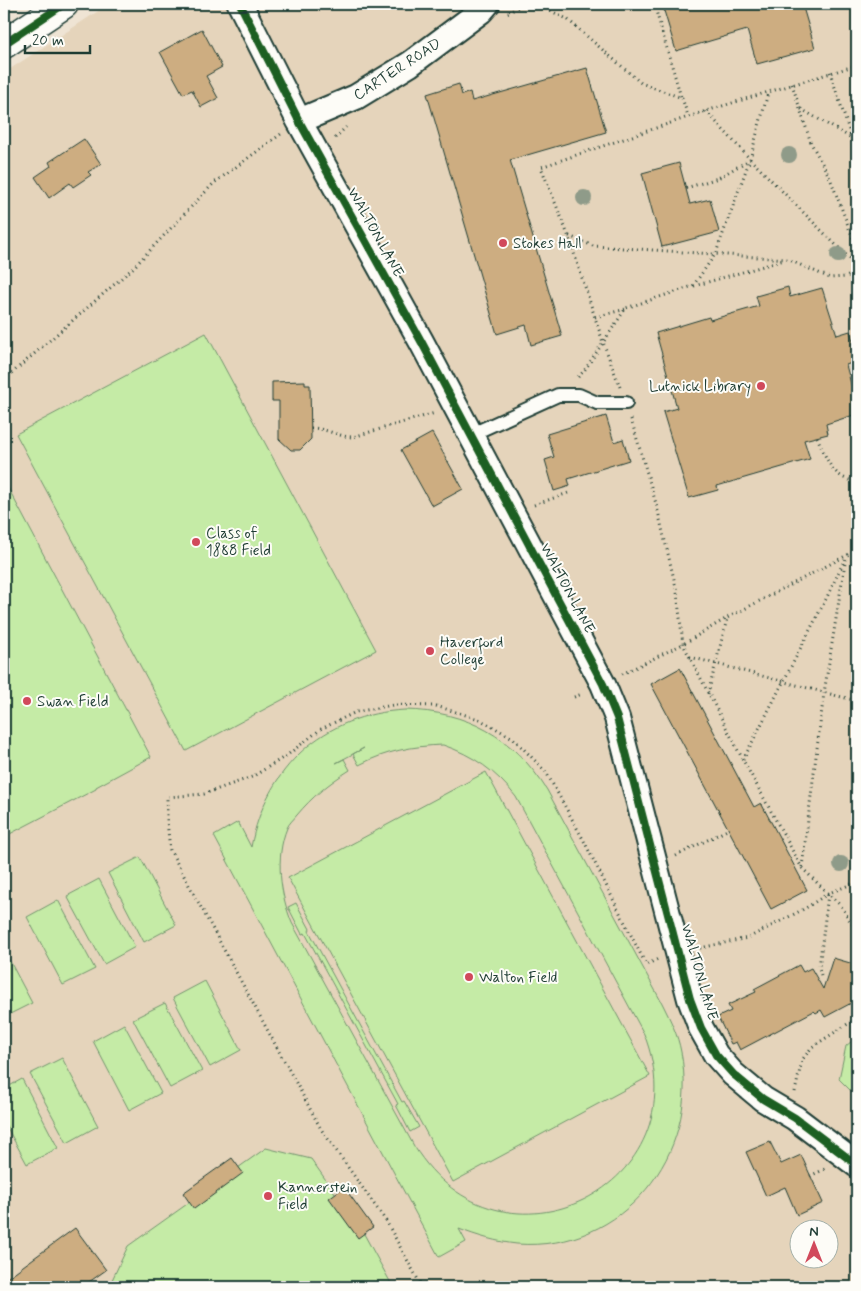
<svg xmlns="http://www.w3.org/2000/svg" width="861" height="1291" font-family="Mynerve,sans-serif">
  <rect width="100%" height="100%" fill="#efe4d4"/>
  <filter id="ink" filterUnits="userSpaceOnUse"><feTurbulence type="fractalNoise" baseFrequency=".02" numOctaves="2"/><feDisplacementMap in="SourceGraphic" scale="10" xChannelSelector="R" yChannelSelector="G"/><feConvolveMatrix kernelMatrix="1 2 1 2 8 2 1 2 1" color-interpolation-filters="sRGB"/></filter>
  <g filter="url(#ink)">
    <path fill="#e5d4bb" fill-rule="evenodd" d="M 109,4 L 857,4 L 857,1287 L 4,1287 L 4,73 ZM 798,1228 L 828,1228 L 828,1258 L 798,1258 Z"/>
    <path fill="#c5eba6" stroke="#72946d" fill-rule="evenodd" d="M 206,333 L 376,650 L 186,751 L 16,434 Z
      M 4,480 L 151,757 L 96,787 L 96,789 L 4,837 Z
      M 405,710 C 467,711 514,737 547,790 L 662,1003 C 670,1019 678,1035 681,1052 C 701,1154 623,1252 517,1244 C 497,1242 477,1236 459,1229 L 466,1242 L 439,1257 L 214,836 L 238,822 L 251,847 C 266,768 323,714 405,710 ZM 443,745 C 473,755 497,772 516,797 L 644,1034 C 704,1185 501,1287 414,1146 L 292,923 C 280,894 275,857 287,828 C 289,823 294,819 297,815 C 312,797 329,783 350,770 L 344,759 L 336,763 L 364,748 L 353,754 L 359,765 C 386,751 413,746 443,745 Z
      M 486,772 L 650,1076 L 453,1182 L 288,878 Z
      M 140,857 L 176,925 L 144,942 L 108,873 Z
      M 99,879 L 135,947 L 104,964 L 67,896 Z
      M 58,900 L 95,969 L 63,985 L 27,917 Z
      M 296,903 L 310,929 L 309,931 L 402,1102 L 404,1101 L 419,1127 L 410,1132 L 396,1105 L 398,1104 L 305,933 L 302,934 L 288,907 Z
      M 4,950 L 32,1003 L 4,1017 Z
      M 205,981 L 241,1050 L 210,1067 L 173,998 Z
      M 165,1003 L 202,1071 L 170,1088 L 133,1019 Z
      M 124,1024 L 161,1093 L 129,1110 L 93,1041 Z
      M 857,1037 L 857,1097 L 839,1079 L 846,1046 Z
      M 62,1058 L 98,1126 L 67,1143 L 30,1074 Z
      M 22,1079 L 58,1148 L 27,1164 L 4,1122 L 4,1089 Z
      M 266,1148 L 311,1159 L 364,1234 L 393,1287 L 102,1287 L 112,1280 L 128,1246 Z"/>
    <path fill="#cdad81" stroke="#1f3d34" d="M 662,4 L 802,4 L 815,48 L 757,64 L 747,30 L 676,51 Z
      M 202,29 L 222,67 L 206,76 L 218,98 L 201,107 L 192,90 L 183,94 L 160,52 Z
      M 587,68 L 606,132 L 510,160 L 562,336 L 531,345 L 526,325 L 497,334 L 427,94 L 459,84 L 462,95 L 470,92 L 472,101 Z
      M 84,139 L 101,164 L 88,172 L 91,175 L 73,187 L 70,183 L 49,198 L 35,177 L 51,166 L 49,162 Z
      M 679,163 L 690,204 L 710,199 L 719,232 L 662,247 L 642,173 Z
      M 788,287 L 790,297 L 822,288 L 837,335 L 850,331 L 857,355 L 857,361 L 846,365 L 857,407 L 857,414 L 826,424 L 828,434 L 804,440 L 810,459 L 717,486 L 718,490 L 689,498 L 663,412 L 677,408 L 656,333 L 709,317 L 710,320 L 759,306 L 756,296 Z
      M 305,381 L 305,385 L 310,385 L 311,439 L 300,450 L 291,450 L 279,439 L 279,401 L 272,401 L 272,382 Z
      M 606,416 L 614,442 L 623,439 L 629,460 L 568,479 L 570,486 L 554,491 L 545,460 L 554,457 L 547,434 Z
      M 432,433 L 463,489 L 432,506 L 401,450 Z
      M 680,668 L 754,807 L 761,803 L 807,890 L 771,909 L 651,684 Z
      M 833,958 L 857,965 L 857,1000 L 825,1017 L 821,1010 L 816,1013 L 814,1011 L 740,1050 L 736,1042 L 731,1044 L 718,1017 L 731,1011 L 728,1005 L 756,992 L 754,989 L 799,965 L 803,972 L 811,968 L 823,989 Z
      M 770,1142 L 781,1164 L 801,1155 L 823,1203 L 797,1215 L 785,1187 L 766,1196 L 746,1152 Z
      M 232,1158 L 243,1173 L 194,1209 L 183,1193 Z
      M 344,1187 L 373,1227 L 358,1238 L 329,1198 Z
      M 75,1228 L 106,1270 L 82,1287 L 4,1287 L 4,1280 Z"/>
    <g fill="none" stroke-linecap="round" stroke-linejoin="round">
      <defs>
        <path id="lane" d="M 470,435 L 558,395 L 579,395 L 597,403 L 626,403"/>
        <path id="street" d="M 240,4 L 299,121 L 421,341 L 603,684 L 617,718 L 690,999 L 701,1028 L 716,1055 L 733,1074 L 763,1099 L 795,1118 L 857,1165
          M 299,121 L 356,97 L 410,64 L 481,11 L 487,4"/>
        <path id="secondary" d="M 4,44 L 64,4"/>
      </defs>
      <use href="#lane" stroke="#1f3d34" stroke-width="16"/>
      <use href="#street" stroke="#1f3d34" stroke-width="28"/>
      <use href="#secondary" stroke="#1f3d34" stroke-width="31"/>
      <path stroke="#1f3d34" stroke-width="3" stroke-dasharray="1 4" stroke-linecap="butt" d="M 537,4 L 567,19 L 641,83 L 682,98 L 688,116
        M 654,4 L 681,97
        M 508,13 L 523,4
        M 830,72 L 857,155
        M 792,84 L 811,143 L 830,178 L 857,249
        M 801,109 L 853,139
        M 706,111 L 750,159 L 851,260 L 857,265
        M 335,138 L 346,127
        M 686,188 L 718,178 L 749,160
        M 569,236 L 593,246 L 787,259 L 830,278 L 846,277 L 857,272
        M 694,286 L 784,260
        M 595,317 L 626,309
        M 578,377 L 584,371 L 626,308 L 693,286 L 716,253 L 750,159 L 768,93
        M 4,380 L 132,269 L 214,183 L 281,134
        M 620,387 L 603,342 L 568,235 L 541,167 L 706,111 L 857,65
        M 631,419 L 657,507 L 677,592 L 683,644 L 743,760 L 802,868 L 842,907 L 850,921 L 857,929
        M 311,428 C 326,428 338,437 353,437 L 435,413
        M 817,437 C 826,457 832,480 857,481
        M 534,505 L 571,492
        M 690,657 L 857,701
        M 622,674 L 683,644 L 727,618 L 857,550
        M 708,694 L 727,619
        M 574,697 L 582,694
        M 743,760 L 827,597 L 844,561
        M 676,856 L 729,829
        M 802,867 L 824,693 L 846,557
        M 700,948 L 748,938 L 804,909 L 829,893 L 857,882
        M 821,975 L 819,968 L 828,894
        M 795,1092 L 802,1060 L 812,1047 L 857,1018
        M 810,1176 L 825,1169
        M 422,1287 L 386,1221 L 321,1129 L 170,850 L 167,821 L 167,797 L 204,794 L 252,777 L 286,756 L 321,729 L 356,712 L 393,705 L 436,706 L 479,719 L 513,738 L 546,772 L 583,839 L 646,965 L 658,959"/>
      <use href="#lane" stroke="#fdfcf7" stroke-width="12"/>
      <use href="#street" stroke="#fdfcf7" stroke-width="24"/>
      <use href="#secondary" stroke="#fdfcf7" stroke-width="28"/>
      <defs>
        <path id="cycleway" d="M 240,4 L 299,121 L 421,341 L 603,684 L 617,718 L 690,999 L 701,1028 L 716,1055 L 733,1074 L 763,1099 L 795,1118 L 857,1165
          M 4,44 L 64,4"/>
      </defs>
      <use href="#cycleway" stroke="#fdfcf7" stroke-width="11"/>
      <use href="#cycleway" stroke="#1b5e20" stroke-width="8"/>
    </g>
    <g fill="#8f9b89">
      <circle cx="789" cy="155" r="8"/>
      <circle cx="584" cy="198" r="8"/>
      <circle cx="838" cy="255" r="8"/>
      <circle cx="841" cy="864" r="8"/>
    </g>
  </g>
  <g fill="#d1495b" stroke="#fdfcf7" stroke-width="2">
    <circle cx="503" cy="243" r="5"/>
    <circle cx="761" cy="386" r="5"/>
    <circle cx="196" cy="542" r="5"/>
    <circle cx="430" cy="651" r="5"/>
    <circle cx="27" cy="701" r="5"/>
    <circle cx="469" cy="977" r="5"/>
    <circle cx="268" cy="1196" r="5"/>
  </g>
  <g text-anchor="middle" stroke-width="4" stroke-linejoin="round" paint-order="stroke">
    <g font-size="15" fill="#1f3d34" stroke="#fdfcf7">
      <text transform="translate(397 69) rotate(-33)" y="5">CARTER ROAD</text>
      <text transform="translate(376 232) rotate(61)" y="5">WALTON LANE</text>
      <text transform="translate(568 588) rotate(62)" y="5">WALTON LANE</text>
      <text transform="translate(700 972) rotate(74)" y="5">WALTON LANE</text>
    </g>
    <g font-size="15" fill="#1f3d34" stroke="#fdfcf7" text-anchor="start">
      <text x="513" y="248">Stokes Hall</text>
      <text x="751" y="391" text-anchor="end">Lutnick Library</text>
      <text x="206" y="538">Class of<tspan x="206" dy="17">1888 Field</tspan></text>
      <text x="440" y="647">Haverford<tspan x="440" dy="17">College</tspan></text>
      <text x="37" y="706">Swan Field</text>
      <text x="479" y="982">Walton Field</text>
      <text x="278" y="1192">Kannerstein<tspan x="278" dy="17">Field</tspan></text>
    </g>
  </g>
  <rect width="861" height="1291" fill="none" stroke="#fdfcf7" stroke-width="20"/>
  <rect x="10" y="10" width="841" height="1271" fill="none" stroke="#1f3d34" stroke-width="2" filter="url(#ink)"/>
  <g transform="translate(814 1244)"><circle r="24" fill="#fdfcf7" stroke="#a4b0a9"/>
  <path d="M0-4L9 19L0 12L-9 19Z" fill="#d1495b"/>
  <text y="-8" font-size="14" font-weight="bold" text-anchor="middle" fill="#1f3d34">N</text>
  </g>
  <path d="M25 45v8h65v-8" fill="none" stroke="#1f3d34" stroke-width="2.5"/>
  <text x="32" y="45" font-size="15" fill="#1f3d34" stroke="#fdfcf7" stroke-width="4" paint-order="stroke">20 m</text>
</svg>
